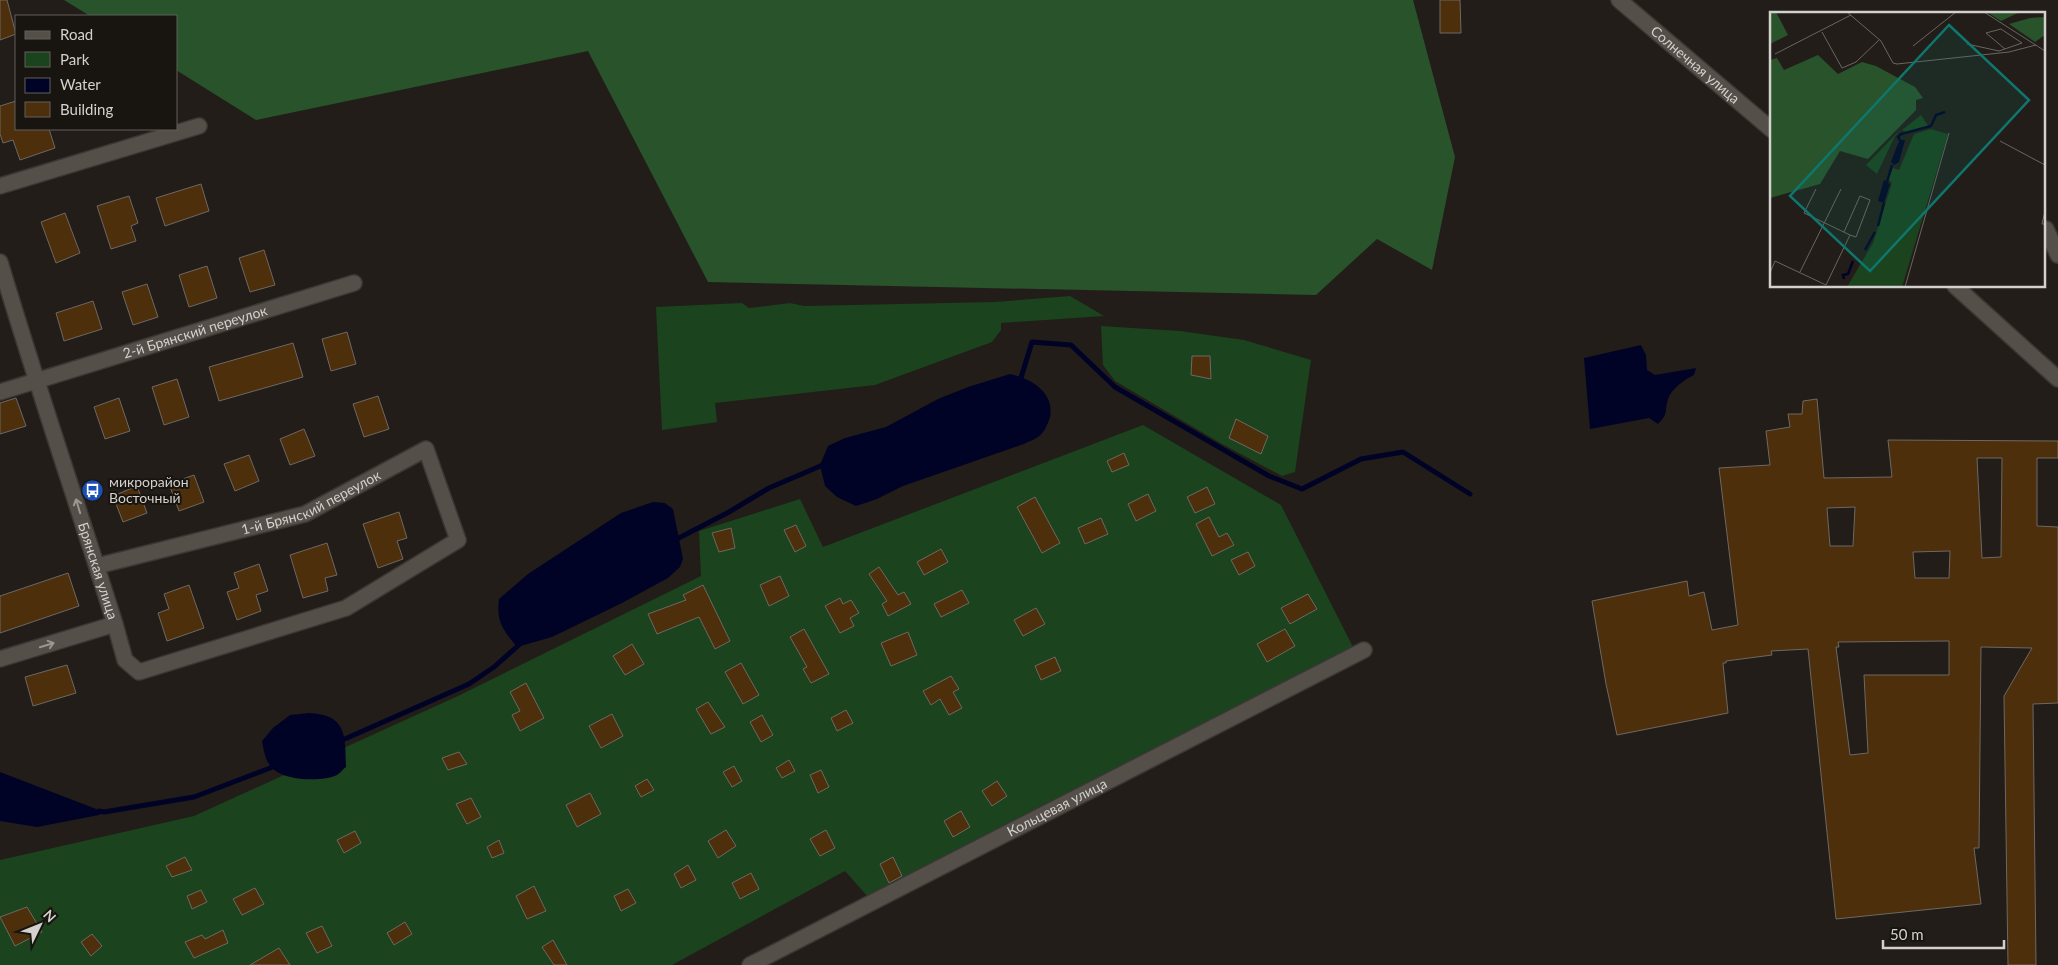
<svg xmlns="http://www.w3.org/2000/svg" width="2058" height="965" font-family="Lato,sans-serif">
  <rect width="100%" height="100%" fill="#221d18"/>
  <path fill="#1a431e" d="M 1070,296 L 1104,316 L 1001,323 L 1001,330 L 992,342 L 875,385 L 715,403 L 717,422 L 662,430 L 656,307 L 742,303 L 749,308 L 790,303 L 804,306 L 995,302 Z
    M 1101,326 L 1180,331 L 1244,340 L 1311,360 L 1295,472 L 1282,476 L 1222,444 L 1115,381 L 1103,365 Z
    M 1143,425 L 1281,505 L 1353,647 L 868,897 L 845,871 L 672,965 L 0,965 L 0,860 L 194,816 L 458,696 L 701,576 L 699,531 L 800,499 L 823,547 Z"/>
  <path fill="#28532b" d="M 64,0 L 1413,0 L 1455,157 L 1432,270 L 1377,239 L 1316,295 L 708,282 L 588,51 L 256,120 L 176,70 L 176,16 L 90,16 Z"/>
  <path fill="#000326" d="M 1641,345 L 1646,355 L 1647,370 L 1655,375 L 1696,368 L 1694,375 C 1684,380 1672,388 1668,399 C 1664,413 1669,413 1658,424 L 1649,418 L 1590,429 L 1584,358 Z
    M 1010,374 C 1030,378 1055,392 1050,417 C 1048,424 1044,433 1038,437 C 1034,440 1029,441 1024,444 L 903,486 L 877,499 L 856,506 L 837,497 L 825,486 L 820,465 L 828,446 L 845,438 L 886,427 L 938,399 L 968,387 Z
    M 653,502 L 665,503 L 673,509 L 683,559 L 680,567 L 668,578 L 620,604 L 552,637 L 517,647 C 503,630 496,622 499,599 L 528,574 L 621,513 Z
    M 309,713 C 347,715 345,735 346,767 C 343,769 340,773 337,775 C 322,782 286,781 273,769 C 265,761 264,752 262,741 L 273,728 L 290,715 Z
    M 0,772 L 104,812 L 99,815 L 37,827 L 0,821 Z"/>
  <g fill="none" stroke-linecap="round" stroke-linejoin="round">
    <path stroke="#000326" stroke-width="5" d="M 1020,381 L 1032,342 L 1071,345 L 1115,387 L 1269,476 L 1302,489 L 1361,459 L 1403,452 L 1470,494
      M 675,540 L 729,512 L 769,488 L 825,464
      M 338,742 L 469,684 L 494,667 L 520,644
      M 99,811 L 104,812 L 194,797 L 278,765"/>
  </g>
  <path fill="#4d2f0c" stroke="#6e6863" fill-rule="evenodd" d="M 0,0 L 7,0 L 16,34 L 0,40 Z
    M 1440,0 L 1460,0 L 1461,33 L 1440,33 Z
    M 16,101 L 16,129 L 49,129 L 55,148 L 20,160 L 13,140 L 3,143 L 0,134 L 0,106 Z
    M 201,184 L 209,211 L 165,226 L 156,198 Z
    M 129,196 L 138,223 L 131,226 L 136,241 L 111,249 L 97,206 Z
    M 65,213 L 80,253 L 56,263 L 41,222 Z
    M 264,250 L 275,285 L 250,292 L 239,258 Z
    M 207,266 L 217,298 L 189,307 L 179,275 Z
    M 147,284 L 158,317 L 133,325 L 122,292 Z
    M 93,301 L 102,329 L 64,341 L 56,313 Z
    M 347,332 L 356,364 L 331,371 L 322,339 Z
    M 293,343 L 303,377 L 219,401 L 209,367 Z
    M 1192,356 L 1210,356 L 1211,379 L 1191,375 Z
    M 177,379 L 189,417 L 164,425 L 152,387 Z
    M 378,396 L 389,429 L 364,437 L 353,404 Z
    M 16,398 L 26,426 L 0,434 L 0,403 Z
    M 119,398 L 130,431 L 105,439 L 94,407 Z
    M 1817,399 L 1824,478 L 1892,477 L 1888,440 L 2058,441 L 2058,458 L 2037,458 L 2037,526 L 2058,527 L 2058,703 L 2033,704 L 2036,965 L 2008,965 L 2004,696 L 2032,648 L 1981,647 L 1979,848 L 1974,848 L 1981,904 L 1836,919 L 1808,649 L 1771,651 L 1772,655 L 1726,661 L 1726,663 L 1723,663 L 1728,713 L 1617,735 L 1606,684 L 1592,601 L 1687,581 L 1689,596 L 1704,592 L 1712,630 L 1738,625 L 1719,468 L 1770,465 L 1766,431 L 1790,427 L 1788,414 L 1802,414 L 1803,401 ZM 1977,458 L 2002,458 L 2001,557 L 1982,558 ZM 1855,507 L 1853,546 L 1830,546 L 1827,508 ZM 1950,551 L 1949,578 L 1915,578 L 1913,552 ZM 1949,641 L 1949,675 L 1864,675 L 1868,753 L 1850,755 L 1836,647 L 1839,647 L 1838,642 Z
    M 1236,419 L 1268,436 L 1261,454 L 1229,438 Z
    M 304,429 L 315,456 L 290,465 L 280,439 Z
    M 1124,453 L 1129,465 L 1112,472 L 1107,461 Z
    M 249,455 L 259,481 L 235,491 L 224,464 Z
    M 194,475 L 204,502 L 179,511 L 169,484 Z
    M 137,486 L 147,513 L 123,522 L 113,496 Z
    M 1207,487 L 1215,504 L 1195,513 L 1187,497 Z
    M 1148,494 L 1156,511 L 1136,521 L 1128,504 Z
    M 1035,497 L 1060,543 L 1042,553 L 1017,507 Z
    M 399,512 L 407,538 L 397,541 L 403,559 L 378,568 L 363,524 Z
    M 1209,517 L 1219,537 L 1227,533 L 1234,545 L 1212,556 L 1196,524 Z
    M 1101,518 L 1108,534 L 1085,544 L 1078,528 Z
    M 796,525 L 806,546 L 795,552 L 784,530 Z
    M 731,528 L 735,548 L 719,552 L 712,533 Z
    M 327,543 L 337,575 L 325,578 L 328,591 L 303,598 L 290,555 Z
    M 941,549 L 948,562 L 924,575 L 917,562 Z
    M 1248,552 L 1255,566 L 1239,575 L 1231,560 Z
    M 259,564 L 268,591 L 256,595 L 261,611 L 237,620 L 227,592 L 239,588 L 234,573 Z
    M 879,567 L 898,595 L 904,592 L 911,604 L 888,616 L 882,604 L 887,601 L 869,574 Z
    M 68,573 L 79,606 L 0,633 L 0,596 Z
    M 780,576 L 789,596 L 769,606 L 760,585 Z
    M 189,585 L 204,628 L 167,641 L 158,613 L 169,609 L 164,594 Z
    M 703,585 L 730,641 L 715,649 L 699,617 L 657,634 L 648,614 L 686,600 L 683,595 Z
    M 962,590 L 969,603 L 941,617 L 934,604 Z
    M 1308,594 L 1317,609 L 1290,624 L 1281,608 Z
    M 840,598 L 843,604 L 851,600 L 859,613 L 850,618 L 854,626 L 840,633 L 825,606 Z
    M 1036,608 L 1045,624 L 1023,636 L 1014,620 Z
    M 804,629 L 829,674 L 811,683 L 803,669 L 807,667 L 790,637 Z
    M 1285,629 L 1295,646 L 1267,662 L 1257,644 Z
    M 908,632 L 917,655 L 891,666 L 881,643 Z
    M 632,644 L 644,664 L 625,675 L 613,656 Z
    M 1055,657 L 1061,671 L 1041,680 L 1035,666 Z
    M 741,663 L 759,695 L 743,704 L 725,672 Z
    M 67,665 L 76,693 L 33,706 L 25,677 Z
    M 951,676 L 959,689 L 953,692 L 962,708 L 949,715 L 940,699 L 931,705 L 923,691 Z
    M 526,683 L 544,718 L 520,731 L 512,715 L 520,711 L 510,692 Z
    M 708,702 L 725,727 L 711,734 L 696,709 Z
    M 846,710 L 853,723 L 837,731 L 831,718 Z
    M 612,714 L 623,736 L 601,748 L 589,726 Z
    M 762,715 L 773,735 L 761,742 L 750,722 Z
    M 459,752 L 467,764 L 448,770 L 442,758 Z
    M 789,760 L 795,771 L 782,778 L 776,768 Z
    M 734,766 L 742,781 L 732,787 L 723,772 Z
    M 821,770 L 829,787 L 818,793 L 810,775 Z
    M 647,779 L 654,790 L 641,797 L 635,786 Z
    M 997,781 L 1007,796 L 992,806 L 982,791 Z
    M 590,793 L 601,814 L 577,827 L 566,805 Z
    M 471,798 L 481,817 L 467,824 L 456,804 Z
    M 961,811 L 970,827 L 953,837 L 944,821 Z
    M 726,830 L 736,846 L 718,858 L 708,841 Z
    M 826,830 L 835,848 L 820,856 L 810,839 Z
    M 355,831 L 361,843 L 344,853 L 337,840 Z
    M 499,840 L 504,853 L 492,858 L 487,847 Z
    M 185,857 L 192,870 L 172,877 L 166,866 Z
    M 893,857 L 902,876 L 889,883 L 880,864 Z
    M 688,865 L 696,880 L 681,888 L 674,874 Z
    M 751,873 L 759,889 L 740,899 L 732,883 Z
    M 534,886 L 546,911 L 527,919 L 516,896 Z
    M 255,888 L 264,904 L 242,915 L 233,899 Z
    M 628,889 L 636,903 L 621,911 L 614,896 Z
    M 201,890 L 207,902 L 192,909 L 187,896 Z
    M 27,907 L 42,932 L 15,946 L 0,917 Z
    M 405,922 L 412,934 L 394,945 L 387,933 Z
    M 322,926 L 332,946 L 317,953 L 306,933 Z
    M 223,930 L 228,943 L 194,958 L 185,942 L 202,935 L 205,939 Z
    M 92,934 L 102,946 L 91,956 L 81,942 Z
    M 553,940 L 567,965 L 554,965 L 542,947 Z
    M 279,948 L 290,965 L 250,965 Z"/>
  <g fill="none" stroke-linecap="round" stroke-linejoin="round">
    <defs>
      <g id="minor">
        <path id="s1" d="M 1619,0 L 1772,130"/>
        <path d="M 0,186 L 199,126"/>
        <path d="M 2046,229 L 2058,255"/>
        <path id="s2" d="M 0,262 C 36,383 77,503 115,624 L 0,659"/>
        <path d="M 1955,286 L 2058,379"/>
        <path id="s3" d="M 0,392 L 354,283"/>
        <path id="s4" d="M 97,566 L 305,514 L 426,449 L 458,540 L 346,608 L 139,672 L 125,660 L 115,624"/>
        <path id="s5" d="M 750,965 L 1364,650"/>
      </g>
    </defs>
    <use href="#minor" stroke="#3b3734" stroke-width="18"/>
    <use href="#minor" stroke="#554f4a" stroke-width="15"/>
  </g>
  <defs><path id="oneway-shaft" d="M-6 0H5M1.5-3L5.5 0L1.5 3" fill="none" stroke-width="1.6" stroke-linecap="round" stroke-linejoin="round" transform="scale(1.25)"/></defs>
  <g stroke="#9b9692">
    <use href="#oneway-shaft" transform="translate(78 506) rotate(-107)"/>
    <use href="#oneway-shaft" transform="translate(47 645) rotate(-17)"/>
  </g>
  <defs>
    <symbol id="bus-disc" viewBox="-11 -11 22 22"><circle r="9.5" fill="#1a4fb4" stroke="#18140f"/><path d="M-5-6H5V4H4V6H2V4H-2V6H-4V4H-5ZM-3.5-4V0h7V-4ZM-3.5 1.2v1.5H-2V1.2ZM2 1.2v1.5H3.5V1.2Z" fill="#fff"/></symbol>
  </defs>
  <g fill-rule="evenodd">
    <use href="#bus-disc" x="80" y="478" width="25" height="25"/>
  </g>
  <g text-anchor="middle" stroke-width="4" stroke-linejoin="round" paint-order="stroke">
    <g font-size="14" fill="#d4d0cd" stroke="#18140f">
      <text dy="5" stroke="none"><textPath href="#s1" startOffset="100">Солнечная улица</textPath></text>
      <text dy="5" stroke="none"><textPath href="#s3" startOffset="204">2-й Брянский переулок</textPath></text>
      <text dy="5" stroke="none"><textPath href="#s4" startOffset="224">1-й Брянский переулок</textPath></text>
      <text dy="5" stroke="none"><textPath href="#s2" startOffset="324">Брянская улица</textPath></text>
      <text dy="5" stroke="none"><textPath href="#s5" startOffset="345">Кольцевая улица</textPath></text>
    </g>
    <g font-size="14" fill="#d4d0cd" stroke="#18140f" text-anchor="start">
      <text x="109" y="487">микрорайон<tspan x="109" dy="16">Восточный</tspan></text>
    </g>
  </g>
  <g transform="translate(1770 12)">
    <rect width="275" height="275" fill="#221d18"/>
    <path d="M 151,103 L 159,115 L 138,121 L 132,118 ZM 131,117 L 124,126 L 107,162 L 96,153 ZM 161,117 L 178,122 L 132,275 L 77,275 L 103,231 L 122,171 L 118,167 L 123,156 L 129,158 L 144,122 Z" fill="#1a431e"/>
    <path d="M 0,0 L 6,0 L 18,23 L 0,32 ZM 217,0 L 250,0 L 231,9 ZM 275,5 L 275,23 L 265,30 L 239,12 L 260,6 ZM 48,43 L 68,62 L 92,50 L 106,54 L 145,75 L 153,86 L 146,88 L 146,98 L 98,147 L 70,139 L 50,172 L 0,186 L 0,48 L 7,46 L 14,58 Z" fill="#28532b"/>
    <path d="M 135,128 L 129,150 L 124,153 L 121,150 L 127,134 L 130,128 ZM 114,168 L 120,172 L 114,191 L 108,189 Z" fill="#000326"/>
    <path fill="none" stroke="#000326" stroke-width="2.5" d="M 131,130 L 128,125 L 131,122 L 161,114 L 166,103 L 175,100M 117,170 L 122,153M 108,214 L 114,191M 95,238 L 105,220M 74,267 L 73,263 L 78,262 L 83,249"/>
    <path fill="none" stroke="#696560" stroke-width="1" d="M 77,0 L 111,29 L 123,51 L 127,52 L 239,40 L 266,33M 214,0 L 275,39M 52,20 L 72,56 L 86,50 L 109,28M 197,32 L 229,39 L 252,31M 143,34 L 186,0M 235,37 L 216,21 L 231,17 L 252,31M 5,42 L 81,3M 230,129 L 275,153M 275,199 L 272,212 L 275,212M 74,220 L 90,184 L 100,188 L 86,225 L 80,223M 30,260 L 71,177M 0,261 L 5,249 L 56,273 L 80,223 L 34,201 L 46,177M 135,275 L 179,121"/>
    <path fill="#0f766e" fill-opacity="0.15" stroke="#0f766e" stroke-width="2.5" d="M 179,13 L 259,88 L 100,259 L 20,184 Z"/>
    <rect width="275" height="275" fill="none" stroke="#d4d0cd" stroke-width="2.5"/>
  </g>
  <rect x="15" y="15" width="162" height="115" fill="#18140f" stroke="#635f5b"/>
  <rect x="25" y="31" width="25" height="8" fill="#554f4a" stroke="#635f5b"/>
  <text x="60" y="40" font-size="15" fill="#d4d0cd">Road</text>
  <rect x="25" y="52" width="25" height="15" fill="#1a431e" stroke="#635f5b"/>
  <text x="60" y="65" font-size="15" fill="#d4d0cd">Park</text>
  <rect x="25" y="78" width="25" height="15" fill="#000326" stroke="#635f5b"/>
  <text x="60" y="90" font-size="15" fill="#d4d0cd">Water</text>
  <rect x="25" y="102" width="25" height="15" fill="#4d2f0c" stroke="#635f5b"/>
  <text x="60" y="115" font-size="15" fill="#d4d0cd">Building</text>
  <g transform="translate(40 925) rotate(47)" stroke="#18140f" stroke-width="4" paint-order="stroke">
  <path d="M0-4L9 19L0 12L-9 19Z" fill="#d4d0cd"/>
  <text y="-8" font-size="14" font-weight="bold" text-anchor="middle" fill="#d4d0cd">N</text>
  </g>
  <path d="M1883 940v8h121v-8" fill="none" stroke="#d4d0cd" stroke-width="2.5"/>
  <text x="1890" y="940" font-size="15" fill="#d4d0cd" stroke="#18140f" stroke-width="4" paint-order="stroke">50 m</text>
</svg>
